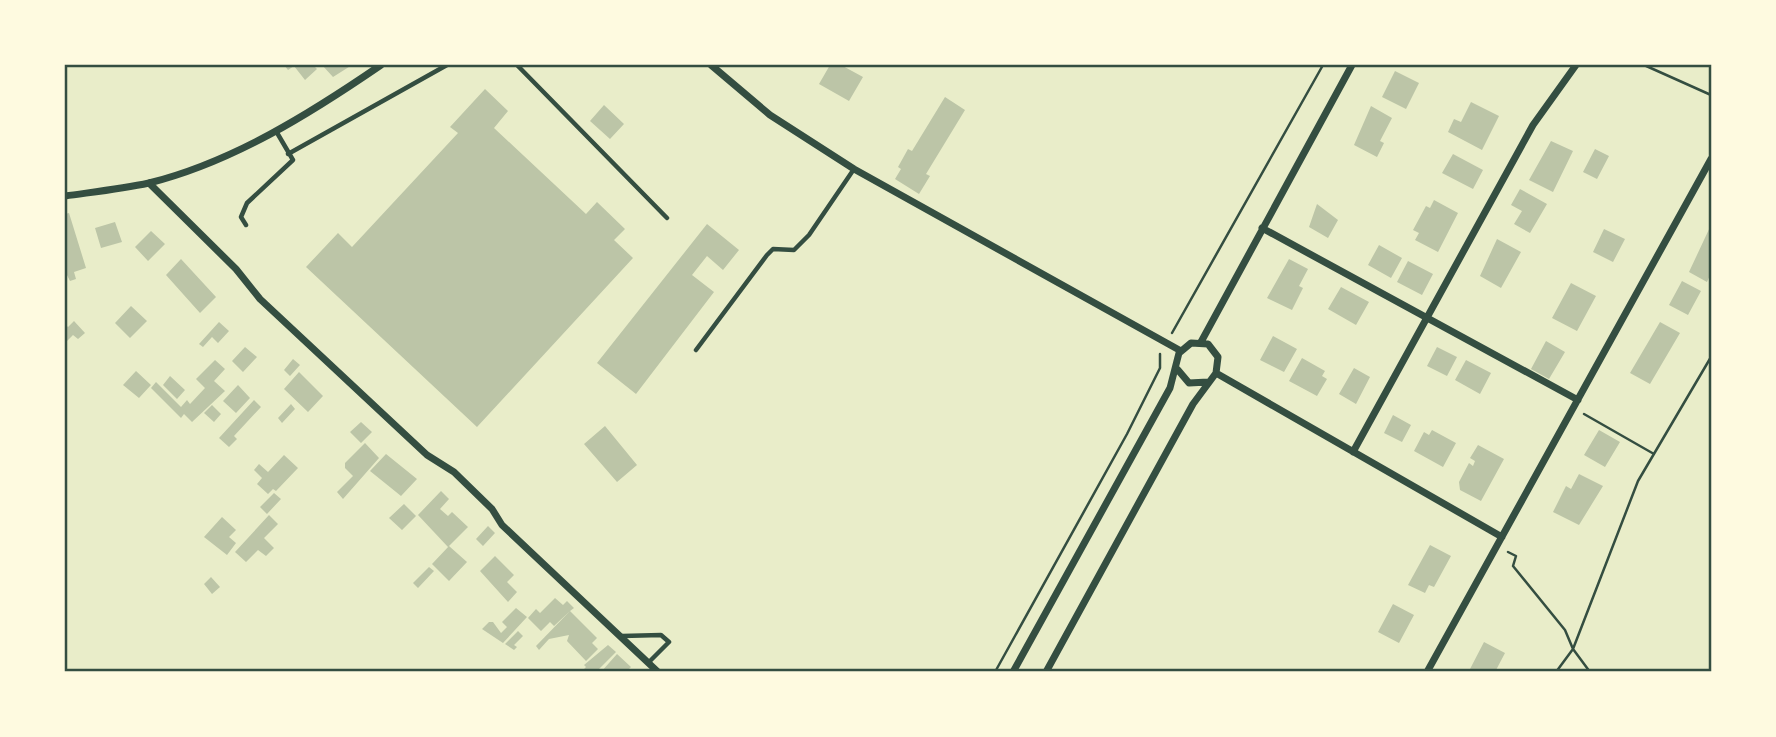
<svg xmlns="http://www.w3.org/2000/svg" width="1776" height="737" font-family="'PT Sans Narrow',sans-serif">
  <rect width="100%" height="100%" fill="#e9edc9"/>
  <path fill="#bcc5a7" d="M 284,65 L 313,65 L 317,69 L 305,80 L 294,66 L 288,70 Z
    M 322,65 L 352,65 L 333,77 Z
    M 830,65 L 841,65 L 863,77 L 849,101 L 819,84 Z
    M 1395,71 L 1419,83 L 1406,109 L 1382,97 Z
    M 485,89 L 508,111 L 494,128 L 586,214 L 597,202 L 625,229 L 614,240 L 633,258 L 477,427 L 306,267 L 338,233 L 352,247 L 458,133 L 450,127 Z
    M 945,97 L 965,110 L 926,174 L 930,176 L 919,194 L 895,179 L 901,169 L 898,167 L 908,149 L 912,151 Z
    M 1471,102 L 1499,116 L 1482,150 L 1448,132 L 1454,119 L 1461,122 Z
    M 604,105 L 624,124 L 610,139 L 590,121 Z
    M 1371,106 L 1392,118 L 1380,141 L 1384,143 L 1377,157 L 1354,145 Z
    M 1551,141 L 1573,151 L 1553,192 L 1529,180 Z
    M 1595,149 L 1609,156 L 1597,179 L 1583,172 Z
    M 1453,154 L 1483,170 L 1473,189 L 1442,173 Z
    M 1520,189 L 1547,204 L 1530,233 L 1514,224 L 1522,211 L 1511,205 Z
    M 1434,200 L 1458,213 L 1438,252 L 1415,240 L 1419,233 L 1413,230 L 1426,206 L 1430,208 Z
    M 1317,204 L 1338,220 L 1328,238 L 1309,227 Z
    M 69,213 L 86,268 L 74,272 L 76,279 L 70,281 L 65,271 L 65,214 Z
    M 115,222 L 122,242 L 101,248 L 95,228 Z
    M 707,224 L 739,250 L 723,270 L 707,256 L 692,275 L 714,292 L 636,394 L 597,363 Z
    M 1711,225 L 1711,273 L 1707,282 L 1689,272 Z
    M 1604,229 L 1625,239 L 1613,262 L 1593,252 Z
    M 151,231 L 165,244 L 148,261 L 135,247 Z
    M 1497,239 L 1521,252 L 1501,288 L 1480,276 Z
    M 1379,245 L 1402,258 L 1391,278 L 1368,265 Z
    M 181,259 L 216,297 L 200,313 L 166,275 Z
    M 1289,259 L 1308,269 L 1299,286 L 1303,288 L 1292,310 L 1267,298 Z
    M 1408,261 L 1433,274 L 1422,295 L 1397,282 Z
    M 1682,281 L 1701,291 L 1688,315 L 1669,305 Z
    M 1571,283 L 1596,296 L 1577,331 L 1552,318 Z
    M 1341,287 L 1369,302 L 1356,325 L 1328,309 Z
    M 131,306 L 147,321 L 130,338 L 115,323 Z
    M 74,321 L 85,333 L 78,339 L 73,335 L 66,342 L 65,324 L 68,327 Z
    M 219,322 L 229,331 L 218,343 L 212,337 L 203,347 L 199,344 Z
    M 1660,322 L 1680,333 L 1650,384 L 1630,373 Z
    M 1273,336 L 1297,349 L 1284,372 L 1260,360 Z
    M 1546,341 L 1565,352 L 1549,379 L 1531,369 Z
    M 245,347 L 257,357 L 243,372 L 232,361 Z
    M 1437,347 L 1457,357 L 1447,376 L 1427,366 Z
    M 1302,358 L 1325,371 L 1322,376 L 1327,379 L 1317,396 L 1289,381 Z
    M 293,359 L 300,365 L 290,376 L 284,370 Z
    M 215,360 L 225,369 L 214,381 L 225,391 L 192,422 L 184,414 L 181,418 L 151,388 L 156,382 L 181,407 L 187,400 L 190,404 L 205,388 L 196,379 Z
    M 1466,360 L 1491,373 L 1480,394 L 1455,380 Z
    M 1354,368 L 1370,377 L 1356,404 L 1339,394 Z
    M 136,371 L 151,385 L 139,398 L 123,385 Z
    M 299,372 L 323,396 L 308,412 L 284,389 Z
    M 170,376 L 185,390 L 177,399 L 163,385 Z
    M 238,385 L 250,398 L 236,413 L 223,401 Z
    M 254,400 L 261,407 L 234,436 L 237,439 L 229,447 L 219,438 Z
    M 291,404 L 295,409 L 282,423 L 278,418 Z
    M 212,405 L 221,414 L 214,422 L 204,413 Z
    M 1393,415 L 1411,425 L 1402,442 L 1384,433 Z
    M 361,422 L 372,432 L 361,443 L 350,432 Z
    M 605,426 L 637,465 L 617,482 L 584,444 Z
    M 1432,430 L 1456,443 L 1443,467 L 1414,451 L 1424,432 L 1429,435 Z
    M 1599,430 L 1620,442 L 1605,467 L 1584,455 Z
    M 365,443 L 379,458 L 343,499 L 337,492 L 353,476 L 345,468 L 345,463 Z
    M 1478,445 L 1504,459 L 1481,501 L 1460,490 L 1459,482 L 1469,463 L 1473,466 L 1475,461 L 1470,458 Z
    M 386,454 L 417,479 L 401,496 L 370,471 Z
    M 284,455 L 298,468 L 276,491 L 273,489 L 268,494 L 257,484 L 262,478 L 254,470 L 259,464 L 268,472 Z
    M 1579,474 L 1603,486 L 1579,525 L 1553,512 L 1566,486 L 1571,489 Z
    M 441,491 L 449,499 L 440,509 L 448,516 L 452,512 L 468,527 L 448,547 L 418,515 Z
    M 274,493 L 281,499 L 267,514 L 260,507 Z
    M 404,504 L 416,516 L 402,530 L 389,518 Z
    M 269,515 L 278,524 L 264,538 L 274,548 L 266,556 L 258,550 L 246,562 L 235,552 Z
    M 222,517 L 236,530 L 229,537 L 236,543 L 227,555 L 204,537 Z
    M 488,526 L 495,533 L 483,546 L 476,539 Z
    M 1430,545 L 1451,556 L 1434,587 L 1429,585 L 1425,593 L 1408,585 Z
    M 449,546 L 467,562 L 449,581 L 432,564 Z
    M 495,556 L 514,575 L 507,582 L 517,592 L 508,602 L 480,571 Z
    M 429,567 L 434,571 L 418,588 L 413,583 Z
    M 211,577 L 220,587 L 212,594 L 204,584 Z
    M 555,598 L 563,605 L 567,601 L 574,608 L 570,611 L 597,638 L 592,643 L 598,649 L 586,661 L 567,641 L 569,635 L 549,639 L 539,650 L 536,646 L 570,611 L 554,626 L 550,622 L 541,631 L 528,618 L 536,609 L 540,613 Z
    M 1393,604 L 1414,615 L 1399,643 L 1378,632 Z
    M 516,608 L 527,617 L 503,643 L 482,629 L 489,622 L 493,622 L 501,633 L 507,627 L 502,622 Z
    M 518,631 L 523,636 L 514,645 L 517,647 L 514,650 L 505,644 Z
    M 1484,642 L 1505,653 L 1495,672 L 1470,669 Z
    M 608,645 L 616,652 L 596,672 L 581,672 L 586,667 L 584,665 Z
    M 617,654 L 631,667 L 626,672 L 601,672 Z"/>
  <g fill="none" stroke-linecap="round" stroke-linejoin="round">
    <path stroke="#344e41" stroke-width="2.5" d="M 1644,65 L 1711,95
      M 1172,333 L 1323,65
      M 1584,414 L 1654,454
      M 1508,552 L 1516,556 L 1513,566 L 1565,630 L 1573,649 L 1590,672
      M 995,672 L 1127,434 L 1160,368 L 1160,354
      M 1556,672 L 1573,649 L 1638,481 L 1711,357"/>
    <path stroke="#344e41" stroke-width="4.5" d="M 517,65 L 667,218
      M 288,154 L 447,65
      M 246,225 L 241,217 L 247,203 L 293,160 L 276,131
      M 696,350 L 767,255 L 773,249 L 794,250 L 809,235 L 854,169
      M 622,636 L 661,635 L 669,642 L 649,662"/>
    <path stroke="#344e41" stroke-width="7" d="M 711,65 L 770,115 L 854,169 L 1181,351
      M 149,183 L 236,269 L 260,299 L 427,455 L 454,472 L 492,509 L 502,525 L 658,672
      M 65,196 C 93,192 121,189 149,183 C 233,162 311,113 381,65
      M 1262,228 L 1578,400
      M 1201,342 L 1352,65
      M 1178,370 L 1189,383 L 1208,382
      M 1216,373 L 1502,537
      M 1353,452 L 1533,125 L 1576,65
      M 1013,672 L 1170,388 L 1179,353 L 1191,343 L 1208,344 L 1218,357 L 1216,373 L 1193,404 L 1046,672
      M 1427,672 L 1711,159"/>
  </g>
  <rect width="1776" height="737" fill="none" stroke="#fefae0" stroke-width="133"/>
  <rect x="66" y="66" width="1644" height="604" fill="none" stroke="#344e41" stroke-width="2.5"/>
</svg>
